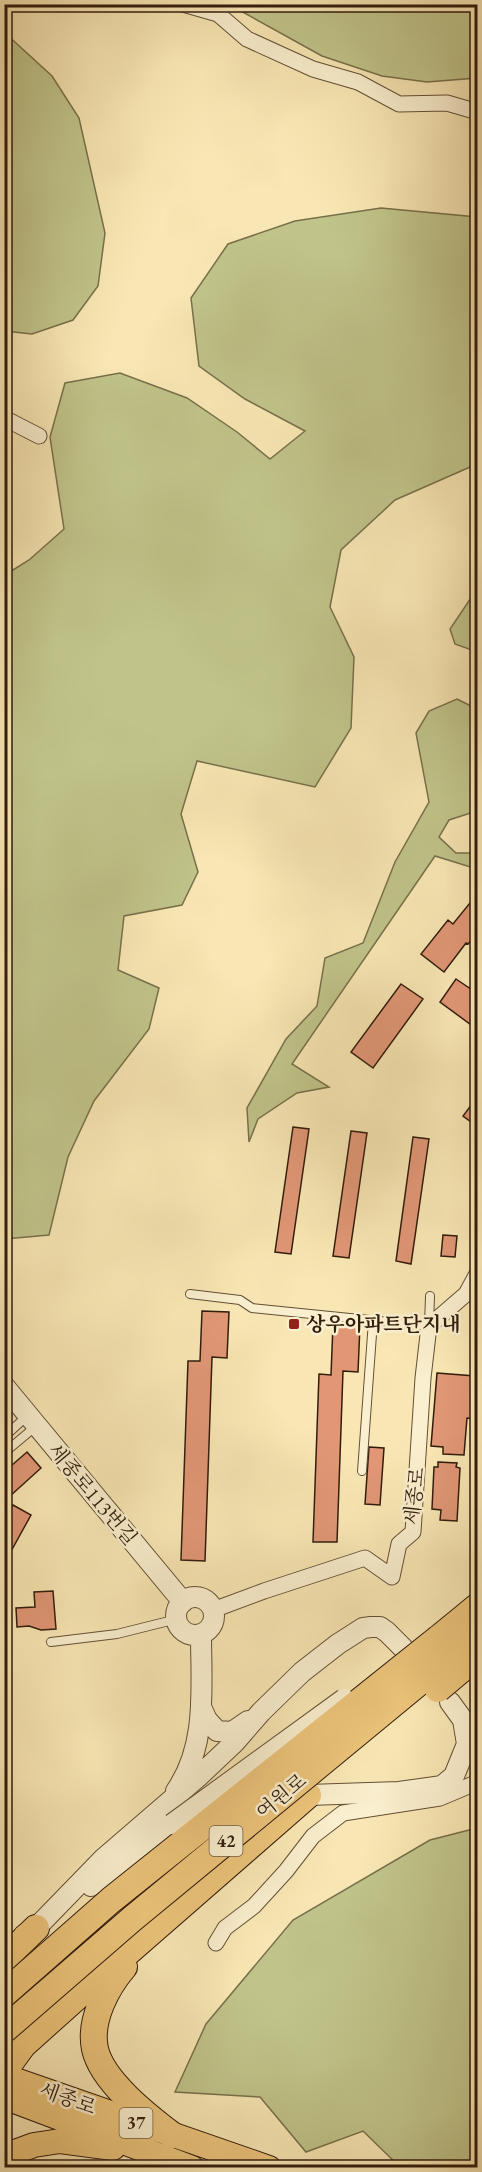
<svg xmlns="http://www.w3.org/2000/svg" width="482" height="2172" font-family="'EB Garamond','Noto Serif KR',serif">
  <rect width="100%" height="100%" fill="#f8e7b4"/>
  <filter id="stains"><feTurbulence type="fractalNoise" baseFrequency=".00333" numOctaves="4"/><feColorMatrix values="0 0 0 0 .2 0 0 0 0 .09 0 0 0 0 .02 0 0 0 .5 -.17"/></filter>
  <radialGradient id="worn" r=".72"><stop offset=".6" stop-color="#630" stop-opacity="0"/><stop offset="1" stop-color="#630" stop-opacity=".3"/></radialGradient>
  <path fill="#c0c48a" stroke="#78704b" stroke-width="1.5" d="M 230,5 L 477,5 L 477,78 L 427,82 L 382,76 L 322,56 Z
    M 5,33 L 52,76 L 79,118 L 105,233 L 98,286 L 73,320 L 32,334 L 5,331 Z
    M 381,208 L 477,217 L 477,464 L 395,500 L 341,550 L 330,607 L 354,657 L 351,728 L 315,787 L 197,761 L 181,814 L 198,872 L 182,905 L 124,916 L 118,970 L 159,988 L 149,1029 L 94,1101 L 68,1157 L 49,1235 L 5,1239 L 5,575 L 29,560 L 64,529 L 50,437 L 65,383 L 120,373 L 187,398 L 237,432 L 270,459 L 305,431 L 245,399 L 199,366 L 191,298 L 228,244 L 295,221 Z
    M 477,589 L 477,652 L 455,644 L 450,629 Z
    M 457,699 L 477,709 L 477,811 L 449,820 L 439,837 L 456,853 L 477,853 L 477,869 L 435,856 L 292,1064 L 329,1087 L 297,1093 L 258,1119 L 249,1142 L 247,1108 L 286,1039 L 317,1006 L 325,958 L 363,943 L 395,862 L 429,802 L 416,733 L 429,711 Z
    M 477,1828 L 477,2167 L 400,2167 L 363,2131 L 306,2152 L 260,2097 L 175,2092 L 206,2024 L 293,1920 L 430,1840 Z"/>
  <path fill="#e19776" stroke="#311c0c" stroke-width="1.5" d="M 478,893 L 478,933 L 468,944 L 466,943 L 444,972 L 421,954 L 448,920 L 453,924 Z
    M 456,979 L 478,994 L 478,1030 L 440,1002 Z
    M 401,984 L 423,999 L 373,1068 L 351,1052 Z
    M 478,1096 L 478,1127 L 463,1116 Z
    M 293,1127 L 309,1129 L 291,1254 L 275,1252 Z
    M 351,1131 L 367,1133 L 349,1258 L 333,1256 Z
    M 413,1137 L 429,1139 L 411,1264 L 396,1261 Z
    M 443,1235 L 457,1236 L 455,1257 L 441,1256 Z
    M 202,1311 L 229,1312 L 227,1358 L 212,1357 L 205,1561 L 181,1560 L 188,1361 L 200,1361 Z
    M 333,1324 L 360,1325 L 358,1372 L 343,1371 L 337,1542 L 313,1542 L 319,1374 L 331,1375 Z
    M 437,1373 L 475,1376 L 474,1383 L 478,1384 L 478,1419 L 467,1418 L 464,1455 L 443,1454 L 443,1447 L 431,1446 Z
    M 369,1447 L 384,1448 L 380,1505 L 365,1504 Z
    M 27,1452 L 41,1468 L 9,1497 L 4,1491 L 4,1472 Z
    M 438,1462 L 457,1463 L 456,1467 L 460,1468 L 457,1521 L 440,1520 L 441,1510 L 432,1509 L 434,1467 L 438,1467 Z
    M 13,1505 L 31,1515 L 4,1564 L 4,1522 Z
    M 53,1591 L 56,1629 L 41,1630 L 29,1626 L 17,1627 L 16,1608 L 35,1607 L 34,1592 Z"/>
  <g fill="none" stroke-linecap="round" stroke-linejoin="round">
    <defs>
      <path id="service" d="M 190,1294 L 240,1300 L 252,1308 L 429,1326 L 430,1296
        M 4,1437 L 27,1416
        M 4,1453 L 35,1427
        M 362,1471 L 373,1321
        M 4,1503 L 4,1504
        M 51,1642 L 117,1634 L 177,1619"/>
      <path id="minor" d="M 183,4 L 218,14 L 247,39 L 313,69 L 358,82 L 399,104 L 447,103 L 478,112
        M 4,418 L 39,436
        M 213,1610 L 264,1591 L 365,1558 L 392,1577 L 399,1544 L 413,1532 L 423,1378 L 429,1326 L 466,1294 L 478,1272
        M 216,1943 L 225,1928 L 254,1906 L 286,1871 L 313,1836 L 343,1813 L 440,1798 L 478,1782"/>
      <path id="tertiary" d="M 4,1386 L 183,1602
        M176 1616a19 19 0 1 1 38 0a19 19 0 1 1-38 0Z
        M 201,1707 L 207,1720 L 217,1731 L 232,1732 L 248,1721
        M 176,1791 C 208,1745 201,1687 201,1634
        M 308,1795 L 399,1792 L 442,1786 L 454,1776 L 467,1744 L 463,1720 L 450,1702
        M 91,1886 L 172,1824
        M 24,1935 L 36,1928 L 104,1858 L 198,1777 L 235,1742 L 261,1712 L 302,1672 L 338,1644 L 363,1628 L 371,1627 L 380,1627 L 387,1632 L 403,1648"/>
      <path id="primary" d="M 4,2076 L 269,2168
        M 4,2097 L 192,2168
        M 4,2156 L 34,2145 L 60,2141 L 113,2148"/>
      <path id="trunk" d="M 439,1638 L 478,1606
        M 451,1656 L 478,1634
        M 4,1959 L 36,1928
        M 124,1967 C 106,1988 89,2021 95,2049 C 102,2081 147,2116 172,2135
        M 4,2071 L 23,2045 L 81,1993 L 308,1795"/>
    </defs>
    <use href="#service" stroke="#634f36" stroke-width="10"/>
    <use href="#minor" stroke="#634f36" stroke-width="17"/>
    <use href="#tertiary" stroke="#634f36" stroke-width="22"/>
    <use href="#primary" stroke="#311c0c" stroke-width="26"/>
    <use href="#trunk" stroke="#311c0c" stroke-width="28"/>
    <use href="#service" stroke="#faefce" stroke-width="8"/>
    <use href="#minor" stroke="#faefce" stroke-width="15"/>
    <use href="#tertiary" stroke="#faefce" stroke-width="20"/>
    <use href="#primary" stroke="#ecc47a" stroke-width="24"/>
    <use href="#trunk" stroke="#ecc47a" stroke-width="26"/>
    <defs>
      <path id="tertiary-bridge" d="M 172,1824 L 344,1699"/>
      <path id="trunk-bridge" d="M 438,1689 L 470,1662
        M 4,1994 L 111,1900 L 439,1638
        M 4,2030 L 132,1919 L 451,1656"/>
    </defs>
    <use href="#tertiary-bridge" stroke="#634f36" stroke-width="22" stroke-linecap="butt"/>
    <use href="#trunk-bridge" stroke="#311c0c" stroke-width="28" stroke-linecap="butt"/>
    <use href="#tertiary-bridge" stroke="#faefce" stroke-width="20"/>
    <use href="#trunk-bridge" stroke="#ecc47a" stroke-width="26"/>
  </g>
  <rect fill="#8f2418" stroke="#faefce" stroke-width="2" x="288" y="1318" width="12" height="12" rx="3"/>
  <g text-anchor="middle" stroke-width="5" stroke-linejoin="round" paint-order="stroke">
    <g fill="#faefce" stroke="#6d5b46" stroke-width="1.5">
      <rect x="209.5" y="1826" width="33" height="30" rx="4.5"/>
      <rect x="119.5" y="2108" width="33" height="30" rx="4.5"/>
    </g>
    <g font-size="18" font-weight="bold" fill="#311c0c">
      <text x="226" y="1847">42</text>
      <text x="136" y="2129">37</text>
    </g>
    <g font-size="20" font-weight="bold" fill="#311c0c" stroke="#faefce" text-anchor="start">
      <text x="306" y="1331">상우아파트단지내</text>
    </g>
    <g font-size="20" fill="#311c0c" stroke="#faefce">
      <text transform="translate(93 1494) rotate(50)" y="7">세종로113번길</text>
      <text transform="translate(414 1496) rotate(-84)" y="7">세종로</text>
      <text transform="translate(281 1796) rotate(-40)" y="7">여원로</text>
      <text transform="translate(68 2098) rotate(20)" y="7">세종로</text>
    </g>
  </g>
  <rect width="482" height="2172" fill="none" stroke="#f8e7b4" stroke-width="24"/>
  <rect x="6" y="6" width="470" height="2160" fill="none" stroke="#311c0c" stroke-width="3"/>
  <rect x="12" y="12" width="458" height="2148" fill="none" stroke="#311c0c" stroke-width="1.5"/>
  <rect width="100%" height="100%" filter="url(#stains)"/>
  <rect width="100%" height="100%" fill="url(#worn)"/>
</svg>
